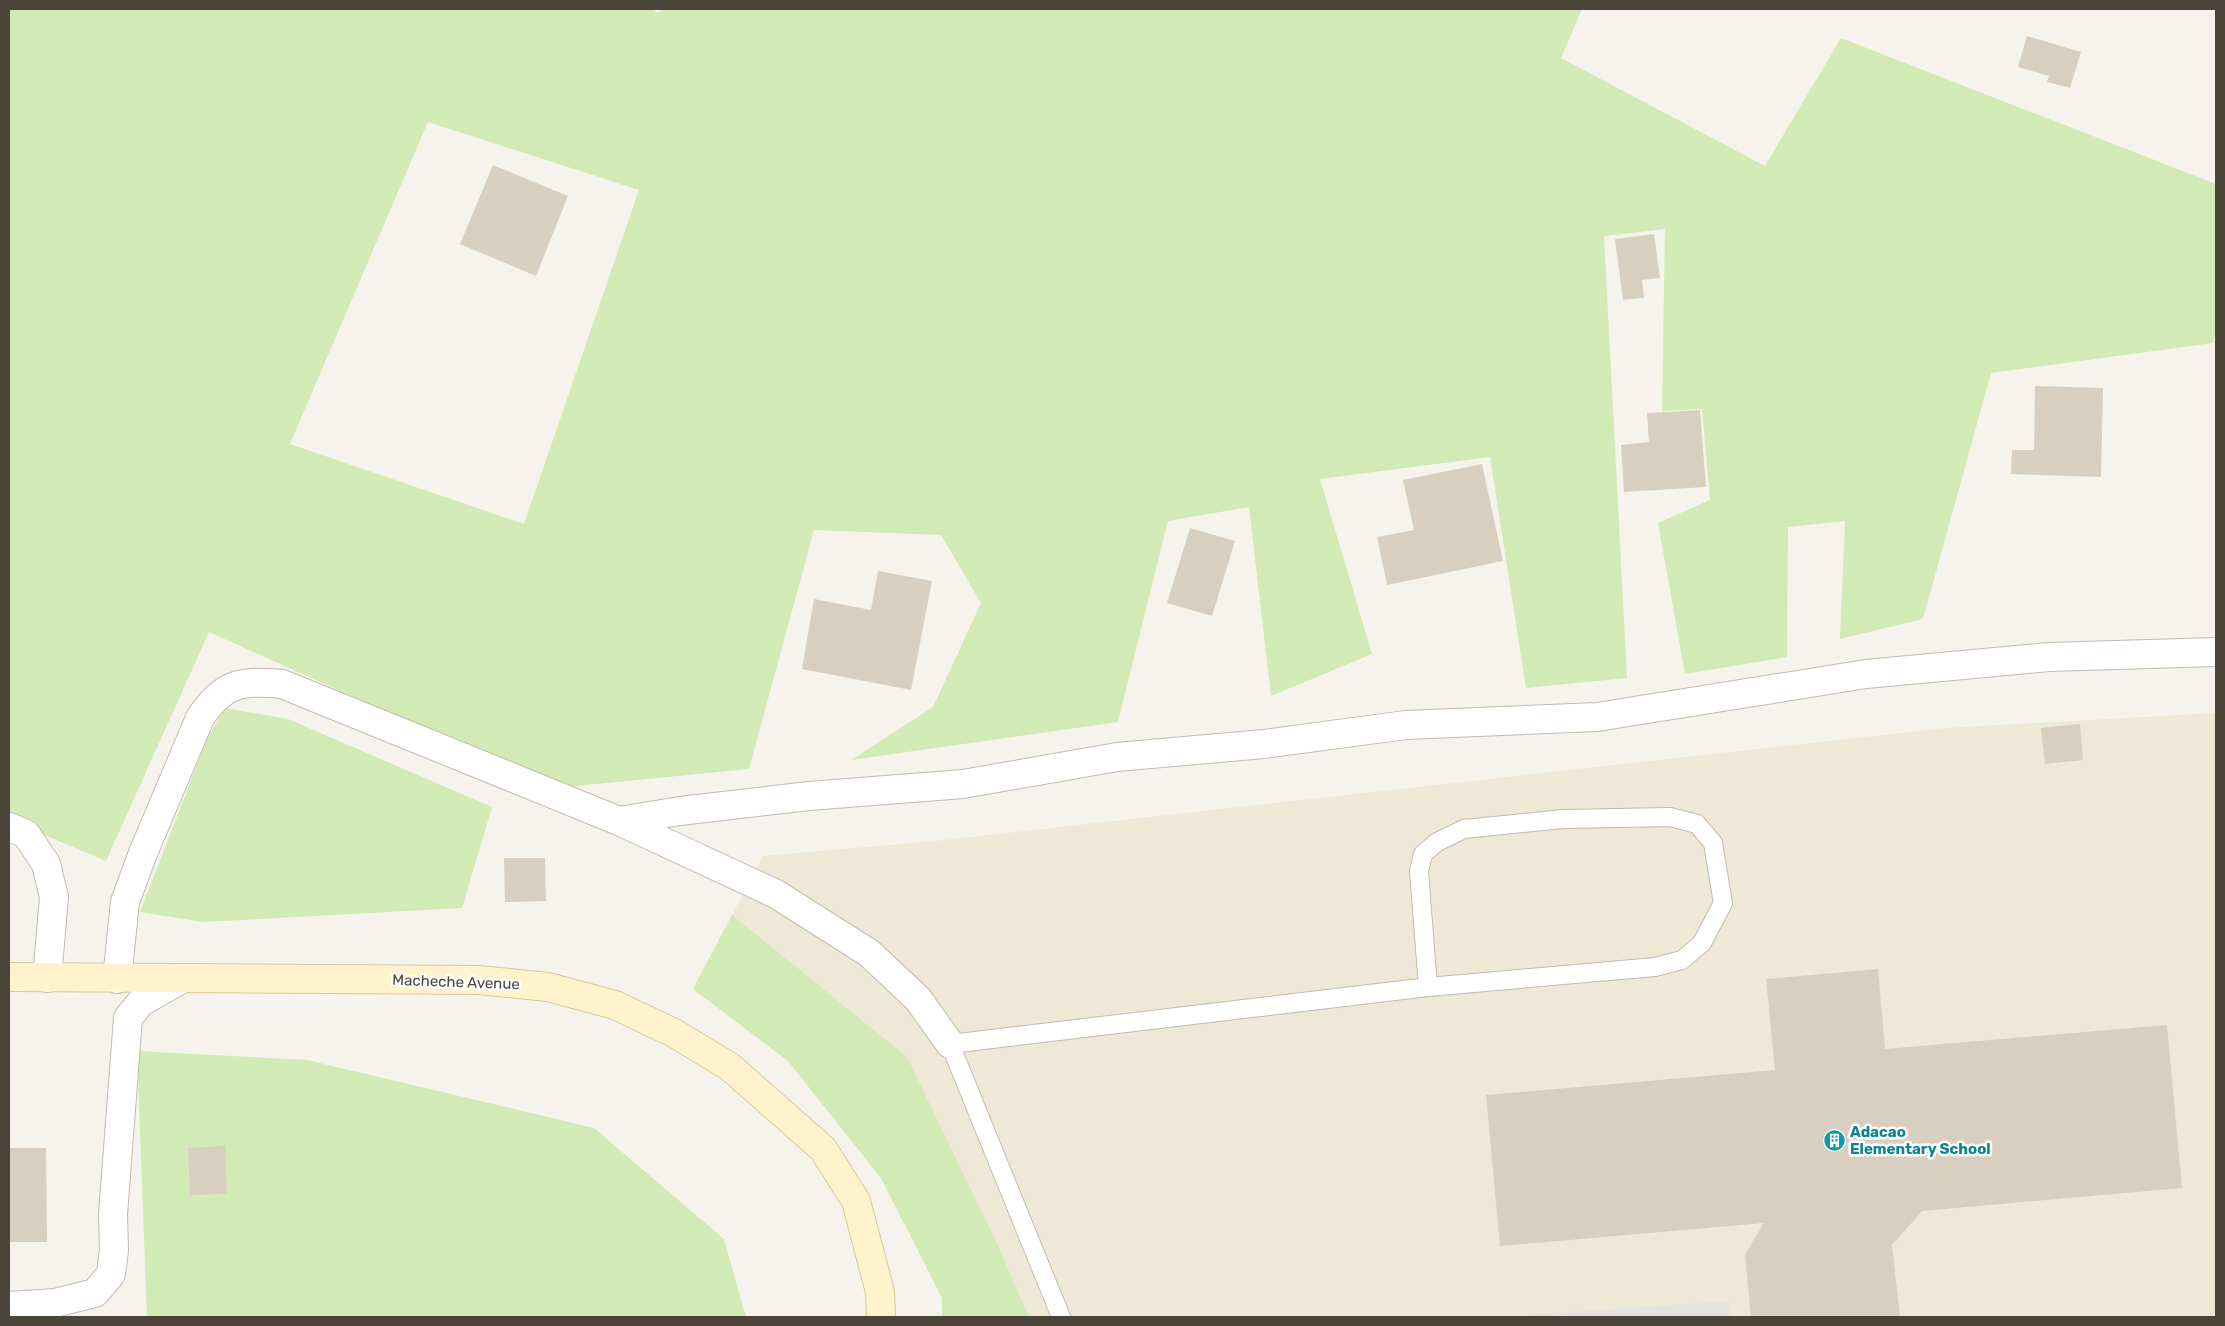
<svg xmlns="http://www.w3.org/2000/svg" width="2225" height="1326" font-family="Rubik,sans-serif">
  <rect width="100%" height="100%" fill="#f6f3ec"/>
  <path fill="#efe8d6" d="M 2216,713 L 2216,1317 L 942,1317 L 942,1298 L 881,1178 L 788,1061 L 693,989 L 763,856 L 935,841 L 1945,728 Z"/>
  <path fill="#d2eab5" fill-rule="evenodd" d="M 9,9 L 653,9 L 657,13 L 665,9 L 1582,9 L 1561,58 L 1765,166 L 1841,38 L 2216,184 L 2216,329 L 2213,343 L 1991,373 L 1923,619 L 1840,639 L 1845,521 L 1788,527 L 1787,657 L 1685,674 L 1658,523 L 1710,500 L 1702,409 L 1662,411 L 1665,229 L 1604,236 L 1627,678 L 1526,688 L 1490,457 L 1320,479 L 1372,654 L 1271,696 L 1249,507 L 1168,521 L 1118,722 L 851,760 L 933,707 L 981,603 L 941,535 L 814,530 L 749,769 L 556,788 L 209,632 L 106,861 L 9,820 ZM 428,122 L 639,190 L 524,524 L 290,444 Z
    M 225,708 L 288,719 L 492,807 L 462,908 L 203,922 L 140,912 L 207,739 Z
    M 732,915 L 907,1057 L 995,1239 L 1029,1317 L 942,1317 L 942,1298 L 881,1178 L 788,1061 L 693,989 Z
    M 137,1051 L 307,1060 L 594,1128 L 724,1239 L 746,1317 L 147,1317 Z"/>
  <path fill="#e5e3e0" d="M 1729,1301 L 1730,1317 L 1497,1317 Z"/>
  <path fill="#d8cfc1" d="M 2027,36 L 2081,52 L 2070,88 L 2047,82 L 2049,76 L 2018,67 Z
    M 493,165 L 568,196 L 536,276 L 460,244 Z
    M 1654,234 L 1660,278 L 1642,280 L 1644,298 L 1623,300 L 1615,239 Z
    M 2035,386 L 2103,388 L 2101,477 L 2011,474 L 2012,450 L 2034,450 Z
    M 1700,410 L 1706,487 L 1624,492 L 1621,445 L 1649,442 L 1647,413 Z
    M 1482,464 L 1503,561 L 1387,585 L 1377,537 L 1414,530 L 1403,480 Z
    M 1190,528 L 1235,541 L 1212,616 L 1167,603 Z
    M 878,571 L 932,581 L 911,690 L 802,669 L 814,599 L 871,610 Z
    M 2080,724 L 2083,760 L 2045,764 L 2041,728 Z
    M 504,858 L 545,858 L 546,901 L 505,902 Z
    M 1878,969 L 1885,1049 L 2167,1025 L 2182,1188 L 1922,1211 L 1892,1245 L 1900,1317 L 1751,1317 L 1745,1254 L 1764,1223 L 1500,1246 L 1486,1095 L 1775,1070 L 1766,979 Z
    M 225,1146 L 227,1194 L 190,1195 L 188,1148 Z
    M 9,1148 L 46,1148 L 47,1242 L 9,1242 Z"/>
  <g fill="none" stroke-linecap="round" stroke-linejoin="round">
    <defs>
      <path id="lane" d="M 1061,1317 L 950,1044 L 1428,987 L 1655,967 L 1682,960 L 1702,943 L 1723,903 L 1713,843 L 1697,824 L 1670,817 L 1563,819 L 1464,829 L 1437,842 L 1423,854 L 1419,871 L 1428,987"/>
      <path id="street" d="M 619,821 L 680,811 L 809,796 L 963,784 L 1117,757 L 1264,744 L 1406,725 L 1597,717 L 1866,674 L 2049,657 L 2216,652
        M 9,827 L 26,834 L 46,864 L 54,897 L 47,978
        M 117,979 L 125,902 L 143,853 L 200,718 C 223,683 241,680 282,684 L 619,821 L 776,894 L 869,953 L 918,999 L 950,1044
        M 9,1306 L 55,1303 L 95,1293 L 111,1274 L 114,1250 L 113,1214 L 128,1018 L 141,1002 L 182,979"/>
      <path id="secondary" d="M 9,977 L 479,980 L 548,987 L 615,1005 L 674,1033 L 730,1067 L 823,1149 L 856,1201 L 880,1292 L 881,1317"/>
    </defs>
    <use href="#lane" stroke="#c2bbae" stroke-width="20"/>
    <use href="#street" stroke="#c2bbae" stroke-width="30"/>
    <use href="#secondary" stroke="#d6c79b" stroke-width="30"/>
    <use href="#lane" stroke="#fff" stroke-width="18"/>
    <use href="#street" stroke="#fff" stroke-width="28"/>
    <use href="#secondary" stroke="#fff3cd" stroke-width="28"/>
  </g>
  <defs>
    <symbol id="building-disc" viewBox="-11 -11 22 22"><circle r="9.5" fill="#0f9aa8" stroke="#fff"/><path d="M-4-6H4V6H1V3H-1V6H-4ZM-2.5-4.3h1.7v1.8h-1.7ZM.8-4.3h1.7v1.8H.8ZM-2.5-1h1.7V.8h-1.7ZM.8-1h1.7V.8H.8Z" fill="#fff"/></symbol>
  </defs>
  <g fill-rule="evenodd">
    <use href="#building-disc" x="1822" y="1128" width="25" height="25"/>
  </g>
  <g text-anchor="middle" stroke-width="5" stroke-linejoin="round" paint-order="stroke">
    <g font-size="15" fill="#4b4439" stroke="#fff">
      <text transform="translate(456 982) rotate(2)" y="5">Macheche Avenue</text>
    </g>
    <g font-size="15" font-weight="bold" fill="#0d838f" stroke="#fff" text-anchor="start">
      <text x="1850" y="1137">Adacao<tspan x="1850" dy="17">Elementary School</tspan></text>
    </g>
  </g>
  <rect width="2225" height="1326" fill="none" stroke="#4b4439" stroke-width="20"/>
</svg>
